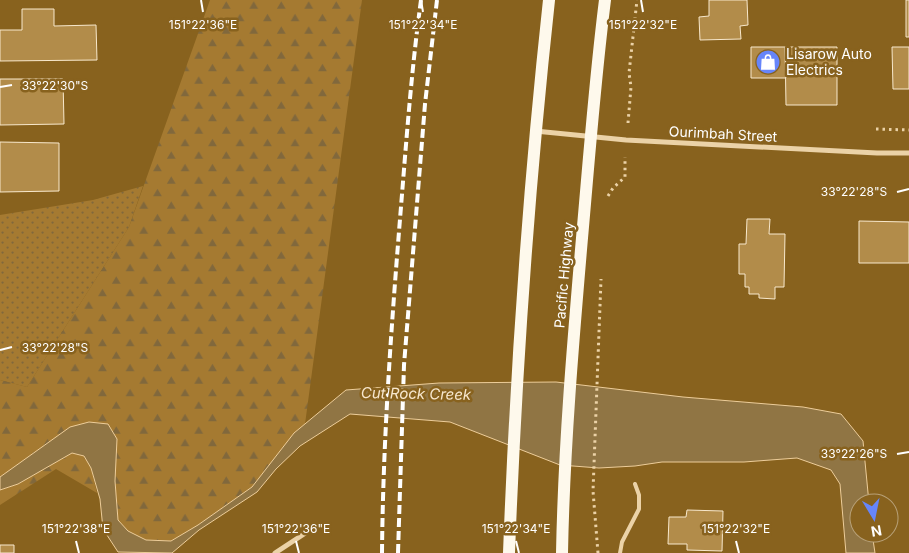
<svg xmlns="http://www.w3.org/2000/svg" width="909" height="553" font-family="Inter,sans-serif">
  <defs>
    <pattern id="grass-dots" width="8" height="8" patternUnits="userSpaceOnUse" patternTransform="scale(1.25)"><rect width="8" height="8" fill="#a57a31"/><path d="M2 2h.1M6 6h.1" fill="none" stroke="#81683c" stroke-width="1.8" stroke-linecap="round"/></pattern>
    <pattern id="forest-firs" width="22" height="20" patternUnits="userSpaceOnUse" patternTransform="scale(1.25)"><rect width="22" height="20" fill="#a57a31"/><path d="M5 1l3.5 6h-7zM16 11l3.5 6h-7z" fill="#81683c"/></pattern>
  </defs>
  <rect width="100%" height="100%" fill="#88621e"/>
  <path fill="url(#grass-dots)" d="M 143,186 L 129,227 L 27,387 L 0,380 L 0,215 L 93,200 Z"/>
  <path fill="url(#forest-firs)" d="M 210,0 L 362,0 L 305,424 L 294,434 L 252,487 L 198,525 L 171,541 L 146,540 L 128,531 L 118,520 L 115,481 L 117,439 L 33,455 L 0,477 L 0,380 L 27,387 L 129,227 Z
    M 72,453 L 84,456 L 91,468 L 97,493 L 56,469 L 0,505 L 0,490 L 18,484 Z"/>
  <path fill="#907544" stroke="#edcd9a" d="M 556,382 L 683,397 L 803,407 L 841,414 L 863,441 L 869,503 L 859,503 L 859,533 L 872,533 L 875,553 L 846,553 L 840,484 L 831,470 L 797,458 L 744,462 L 662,462 L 635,466 L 599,468 L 560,465 L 450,422 L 350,414 L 300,446 L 276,469 L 257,492 L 199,530 L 172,553 L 118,552 L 103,529 L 100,499 L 91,468 L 84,456 L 72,453 L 18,484 L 0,490 L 0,477 L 70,427 L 89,422 L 108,424 L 117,439 L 115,481 L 118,520 L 128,531 L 146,540 L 171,541 L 198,525 L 252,487 L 294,433 L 346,390 L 439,383 Z"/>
  <path fill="#b28c4a" stroke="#f8e8cc" d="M 709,0 L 747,0 L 748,25 L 740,26 L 741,39 L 700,40 L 699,17 L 709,16 Z
    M 906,0 L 909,0 L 909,37 L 906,37 Z
    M 22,9 L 54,9 L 54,26 L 96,25 L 97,60 L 0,61 L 0,30 L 22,30 Z
    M 751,47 L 785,47 L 786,78 L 751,78 Z
    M 785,47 L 837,47 L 837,105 L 786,105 Z
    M 892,47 L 909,47 L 909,89 L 893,89 Z
    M 0,79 L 63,79 L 64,124 L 0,125 Z
    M 0,142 L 59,143 L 59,191 L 0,192 Z
    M 747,219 L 770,219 L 769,234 L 785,234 L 784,287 L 775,287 L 775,299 L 759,298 L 759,294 L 749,294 L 749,287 L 745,287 L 745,274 L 739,274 L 739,244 L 746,244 Z
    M 859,221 L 909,222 L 909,263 L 859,263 Z
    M 687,510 L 723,511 L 722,551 L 687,550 L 687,544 L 668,544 L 669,517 L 686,517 Z
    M 0,545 L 14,545 L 14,553 L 0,553 Z"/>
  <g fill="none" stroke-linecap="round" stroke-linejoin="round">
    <path stroke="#ebd2a7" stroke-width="3" stroke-dasharray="2.5 4" stroke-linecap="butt" d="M 628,123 L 631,87 L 629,73 L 637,0
      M 876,129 L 909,130
      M 608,196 L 613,188 L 625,177 L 625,157
      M 598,553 L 593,491 L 601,279"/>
    <path stroke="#ebd2a7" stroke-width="4" d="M 620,553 L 622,542 L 639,509 L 639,495 L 635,484"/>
    <path stroke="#ebd2a7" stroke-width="5" d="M 535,131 L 626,140 L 877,153 L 909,153
      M 275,553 L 310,530"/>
    <path stroke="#fef9ec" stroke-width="12" d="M 509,553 C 516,368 529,184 549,0
      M 562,553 C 564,448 573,343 582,238 C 589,159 595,79 605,0"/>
    <path stroke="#fff" stroke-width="4" stroke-dasharray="9 4" stroke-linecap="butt" d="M 382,553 C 383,441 391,331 400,219 C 406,146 411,73 421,0
      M 398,553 L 404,365 L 425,104 L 437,0"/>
  </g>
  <path fill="none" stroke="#fff" stroke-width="2" d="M 201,0 L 203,12M 421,0 L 423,12M 641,0 L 643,12M 0,87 L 12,85M 897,192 L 909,189M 0,350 L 12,347M 897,454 L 909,452M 76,541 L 79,553M 296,541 L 299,553M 516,541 L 519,553M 736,541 L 739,553"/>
  <defs>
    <symbol id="shop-disc" viewBox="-11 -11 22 22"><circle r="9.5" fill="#6685fa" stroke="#88621e"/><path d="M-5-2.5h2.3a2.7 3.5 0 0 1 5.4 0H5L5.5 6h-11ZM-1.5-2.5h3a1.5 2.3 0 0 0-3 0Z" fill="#fff"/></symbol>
  </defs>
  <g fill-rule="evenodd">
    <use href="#shop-disc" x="754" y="48" width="28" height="28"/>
  </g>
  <g text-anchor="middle" stroke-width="5" stroke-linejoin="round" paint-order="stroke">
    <g font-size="14" fill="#fff" stroke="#88621e" text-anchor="start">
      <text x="786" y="59">Lisarow Auto<tspan x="786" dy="16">Electrics</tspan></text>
    </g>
    <g font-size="14" fill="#fff" stroke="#88621e">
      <text transform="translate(723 134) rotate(3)" y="5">Ourimbah Street</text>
      <text transform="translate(564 275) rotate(-85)" y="5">Pacific Highway</text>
    </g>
    <g font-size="15" font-style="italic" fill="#f7e7ce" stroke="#88621e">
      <text transform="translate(416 394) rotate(1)" y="5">Cut Rock Creek</text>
    </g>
  </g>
  <g font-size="12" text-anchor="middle" fill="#fff" stroke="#88621e" stroke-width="5" stroke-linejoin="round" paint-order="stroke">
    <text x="203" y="29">151°22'36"E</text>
    <text x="423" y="29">151°22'34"E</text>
    <text x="643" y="29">151°22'32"E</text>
    <text x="55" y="90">33°22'30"S</text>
    <text x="854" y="196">33°22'28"S</text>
    <text x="55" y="352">33°22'28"S</text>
    <text x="854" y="458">33°22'26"S</text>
    <text x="76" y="533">151°22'38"E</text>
    <text x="296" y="533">151°22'36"E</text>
    <text x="516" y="533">151°22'34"E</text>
    <text x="736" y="533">151°22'32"E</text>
  </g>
  <g transform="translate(874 518) rotate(170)"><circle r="24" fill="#88621e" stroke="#b8a178"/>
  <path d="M0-4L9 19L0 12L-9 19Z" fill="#6685fa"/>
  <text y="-8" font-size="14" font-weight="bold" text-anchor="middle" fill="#ffffff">N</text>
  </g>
</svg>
